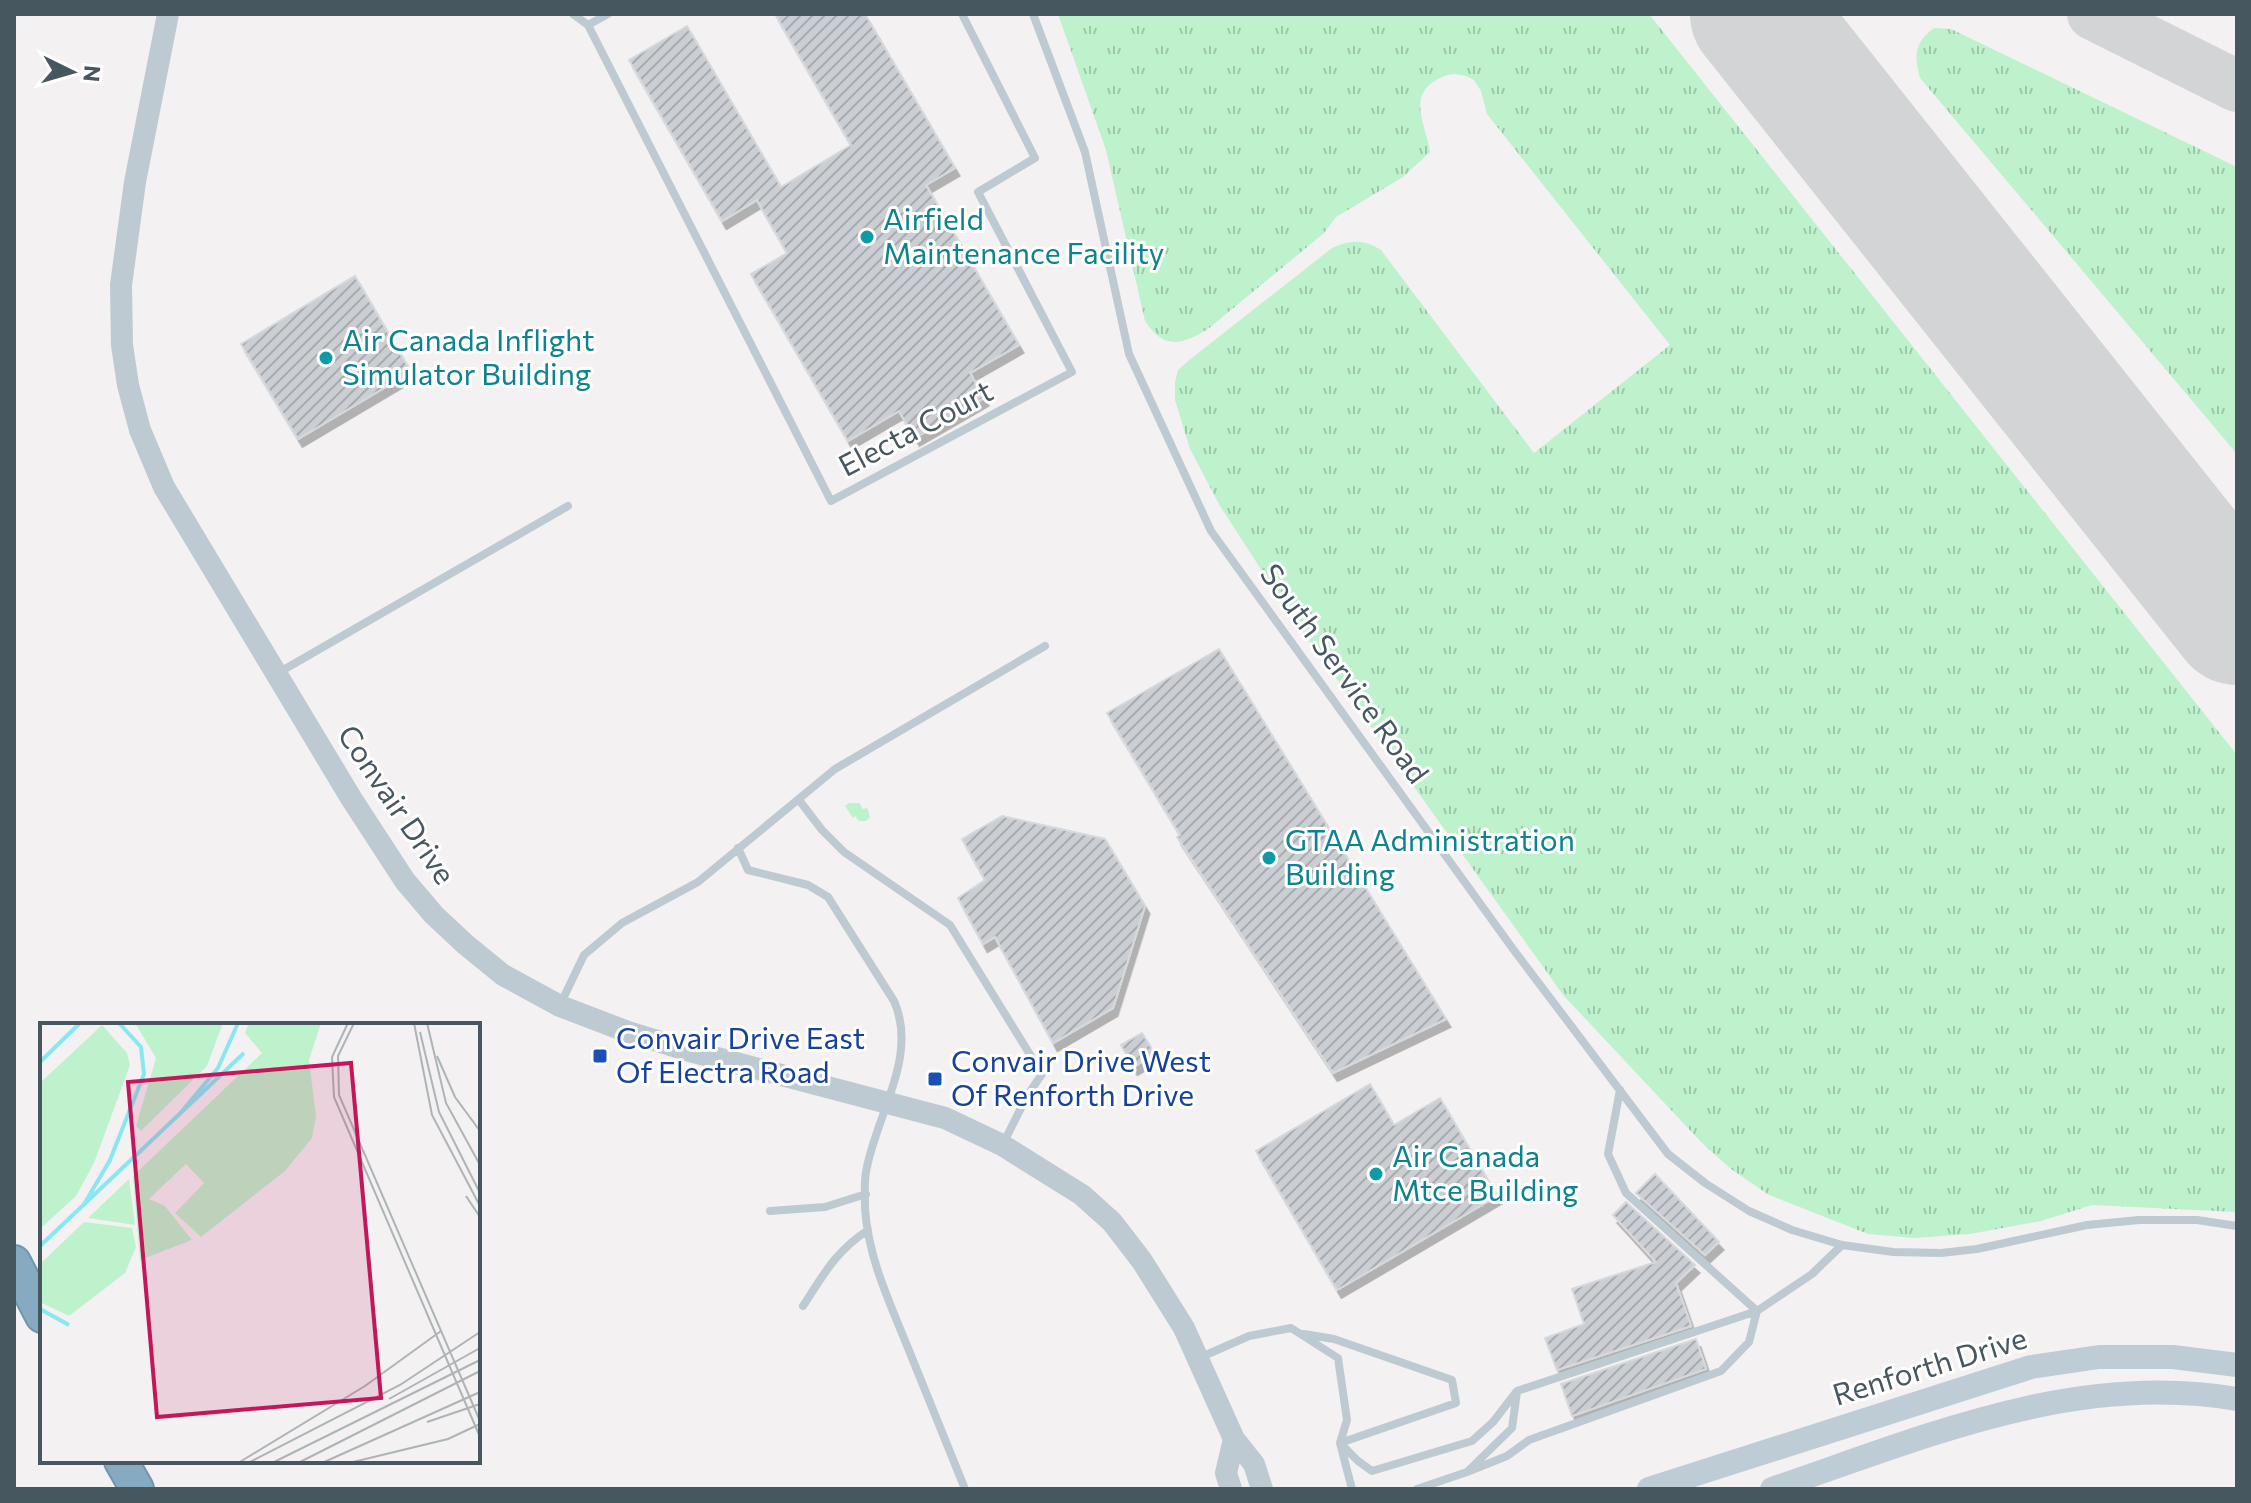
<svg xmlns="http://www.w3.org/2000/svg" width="2251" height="1503" font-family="Commissioner,sans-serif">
  <defs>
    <pattern id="grass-tufts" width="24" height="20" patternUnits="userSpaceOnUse" patternTransform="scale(2)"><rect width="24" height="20" fill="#bef2cc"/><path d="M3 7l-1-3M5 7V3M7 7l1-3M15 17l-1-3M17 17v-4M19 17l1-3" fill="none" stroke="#9cc7a9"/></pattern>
    <pattern id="building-hatch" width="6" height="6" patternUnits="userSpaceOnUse" patternTransform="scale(2)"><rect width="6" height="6" fill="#cbcfd3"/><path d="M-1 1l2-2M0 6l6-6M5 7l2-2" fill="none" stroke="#a7abaf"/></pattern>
    <filter id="shadow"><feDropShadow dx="4.5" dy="8" stdDeviation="0" flood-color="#0004"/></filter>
  </defs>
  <rect width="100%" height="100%" fill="#f3f1f1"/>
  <path fill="url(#grass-tufts)" d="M 1058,14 L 1649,14 L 2237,755 L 2237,1212 L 2092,1205 L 2041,1221 L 1970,1234 L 1914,1238 L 1868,1234 L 1769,1195 L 1731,1169 L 1701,1142 L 1564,996 L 1290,614 L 1220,506 L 1190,449 L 1175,400 L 1175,382 L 1178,370 L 1188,361 L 1332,248 C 1351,240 1363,239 1381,250 L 1534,453 L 1670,345 L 1487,114 L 1481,91 L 1474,80 C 1462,73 1450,72 1438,79 C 1406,96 1426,124 1430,152 L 1403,177 L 1336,217 L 1324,233 L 1208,329 C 1182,345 1164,350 1145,321 L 1106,150 Z
    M 1934,28 L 1951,29 L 2237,167 L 2237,454 L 1920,78 C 1914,55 1914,43 1934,28 Z
    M 849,803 L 859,803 L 863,809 L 867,808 L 870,817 L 866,821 L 859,821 L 855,816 L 853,818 L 845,806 Z"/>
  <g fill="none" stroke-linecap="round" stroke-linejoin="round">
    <path stroke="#d3d4d6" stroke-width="52" d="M 2093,14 L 2237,86
      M 1995,314 L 2204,542 L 2237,568"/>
    <path stroke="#d3d4d6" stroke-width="132" d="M 1756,14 L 2237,619"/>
  </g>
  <path fill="url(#building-hatch)" stroke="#d5d8dd" stroke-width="2" filter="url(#shadow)" d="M 775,14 L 865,14 L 955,168 L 926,185 L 1019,345 L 970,373 L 984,398 L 915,438 L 899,411 L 848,441 L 751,274 L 787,253 L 757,200 L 722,221 L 629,60 L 687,26 L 781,187 L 851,145 Z
    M 355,276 L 411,372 L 298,439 L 241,344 Z
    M 1219,649 L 1446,1019 L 1333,1073 L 1177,837 L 1180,835 L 1107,713 Z
    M 1002,816 L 1105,839 L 1145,906 L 1113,1008 L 1053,1043 L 995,937 L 983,944 L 958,898 L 985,880 L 962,839 Z
    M 1142,1033 L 1155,1054 L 1133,1067 L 1121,1045 Z
    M 1370,1084 L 1394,1125 L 1440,1098 L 1497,1196 L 1337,1290 L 1256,1151 Z
    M 1655,1174 L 1719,1242 L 1705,1255 L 1636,1193 Z
    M 1626,1202 L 1695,1265 L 1676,1283 L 1691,1326 L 1557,1370 L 1545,1338 L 1584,1324 L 1572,1289 L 1656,1262 L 1613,1215 Z
    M 1696,1339 L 1706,1369 L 1572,1416 L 1561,1384 Z"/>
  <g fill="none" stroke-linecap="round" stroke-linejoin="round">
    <defs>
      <path id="motorway" d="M 14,1262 L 42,1316
        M 121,1461 L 137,1489"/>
    </defs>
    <use href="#motorway" stroke="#7195ae" stroke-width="36"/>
    <path stroke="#becad1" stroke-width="8" d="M 573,14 L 588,25 L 831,501 L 1072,372 L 978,192 L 1035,158 L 962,14
      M 1033,14 L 1085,152 L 1129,354 L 1211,531 L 1513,949 L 1668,1154 L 1705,1183 L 1749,1211 L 1792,1230 L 1842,1245 L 1893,1252 L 1941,1253 L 1977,1249 L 2087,1225 L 2139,1220 L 2197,1220 L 2237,1226
      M 588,25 L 608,14
      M 278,673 L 568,506
      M 799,800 L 822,830 L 844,852 L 950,925 L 1042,1074 L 1027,1096 L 1003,1144
      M 738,848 L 748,870 L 808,885 L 828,897 L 894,1001 C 919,1057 875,1117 866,1172 C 864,1183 865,1197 865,1208 C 868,1258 890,1303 908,1348 C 927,1395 946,1442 965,1489
      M 560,1005 L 584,955 L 622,923 L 698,882 L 835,769 L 1045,646
      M 1620,1090 L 1608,1154 L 1626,1193 L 1757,1311
      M 770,1211 L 825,1207 L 866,1194
      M 803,1306 C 824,1274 835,1252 868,1230
      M 1304,1334 L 1334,1339 L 1452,1380 L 1456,1403 L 1340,1443 L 1358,1461 L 1372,1471 L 1472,1441 L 1493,1422 L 1517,1391 L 1757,1311 L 1812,1274 L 1842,1245
      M 1199,1358 L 1249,1336 L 1291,1328 L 1338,1358 L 1347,1420 L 1340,1443 L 1352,1489
      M 1467,1472 L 1507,1456 L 1529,1440 L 1721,1371 L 1749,1342 L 1757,1311
      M 1417,1489 L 1467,1472 L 1512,1428 L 1517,1392"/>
    <path stroke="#becad1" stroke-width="22" d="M 168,14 L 135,182 L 121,285 L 122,345 L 128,385 L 140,430 L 164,487 L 351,798 L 405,881 L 434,915 L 465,944 L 503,975 L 560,1006 L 628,1032 L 690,1051 L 945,1118 L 1002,1145 L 1082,1195 L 1112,1222 L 1142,1261 L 1184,1328 L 1234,1439 L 1254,1464 L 1262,1489
      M 1231,1489 L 1226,1473 L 1234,1439"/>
    <path stroke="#beccd5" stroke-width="24" d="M 1649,1489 L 2031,1367 L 2099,1357 L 2173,1357 L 2237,1365
      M 1772,1489 C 1922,1438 2075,1371 2237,1399"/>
    <use href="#motorway" stroke="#86aac2" stroke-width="32"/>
  </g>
  <g fill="#0f9aa8" stroke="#fff" stroke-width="3">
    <circle cx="867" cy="237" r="8"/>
    <circle cx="326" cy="358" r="8"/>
    <circle cx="1269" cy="858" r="8"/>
    <circle cx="1376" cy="1174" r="8"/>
  </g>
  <g fill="#1a4fb4" stroke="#fff" stroke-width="3">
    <rect x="592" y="1048" width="16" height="16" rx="4"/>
    <rect x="927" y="1071" width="16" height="16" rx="4"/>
  </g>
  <g text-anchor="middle" stroke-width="6" stroke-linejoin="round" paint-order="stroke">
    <g font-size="30" fill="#0d838f" stroke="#fff" text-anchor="start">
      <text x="883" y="230">Airfield<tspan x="883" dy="34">Maintenance Facility</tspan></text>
      <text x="342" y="351">Air Canada Inflight<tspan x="342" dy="34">Simulator Building</tspan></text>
      <text x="1285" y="851">GTAA Administration<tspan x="1285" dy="34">Building</tspan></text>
      <text x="1392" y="1167">Air Canada<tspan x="1392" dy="34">Mtce Building</tspan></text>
    </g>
    <g font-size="30" fill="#475760" stroke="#fff">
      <text transform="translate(916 429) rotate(-28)" y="10">Electa Court</text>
      <text transform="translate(1344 674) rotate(54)" y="10">South Service Road</text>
      <text transform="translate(396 805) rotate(56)" y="10">Convair Drive</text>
      <text transform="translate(1930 1367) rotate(-17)" y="10">Renforth Drive</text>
    </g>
    <g font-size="30" fill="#164399" stroke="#fff" text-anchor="start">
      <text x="616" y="1049">Convair Drive East<tspan x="616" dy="34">Of Electra Road</tspan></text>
      <text x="951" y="1072">Convair Drive West<tspan x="951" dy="34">Of Renforth Drive</tspan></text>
    </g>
  </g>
  <g transform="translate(40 1023)">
    <rect width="440" height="440" fill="#f3f1f1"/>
    <path d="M 95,0 L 183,0 L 167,43 L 101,108 L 96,103 L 116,35 ZM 209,0 L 281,0 L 269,37 L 276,93 L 272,115 L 245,148 L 161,214 L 135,190 L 164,160 L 146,141 L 109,176 L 125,183 L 152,217 L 100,237 L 93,153 L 222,30 L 205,10 ZM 62,2 L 87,30 L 90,42 L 54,140 L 36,173 L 0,206 L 0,60 ZM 89,156 L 95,202 L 48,195 ZM 44,199 L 92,205 L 96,224 L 85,250 L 29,293 L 0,279 L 0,241 Z" fill="#bef2cc"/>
    <path fill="none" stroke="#89e7f1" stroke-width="4" d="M 0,39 L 40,0M 138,93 L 178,45 L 198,0M 43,183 L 70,137 L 104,51 L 101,24 L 79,0M 0,223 L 204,30M 0,286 L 29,302"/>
    <path fill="none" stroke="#aeb3b7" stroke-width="2" d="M 308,0 L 292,34 L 294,74 L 440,414M 314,0 L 298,33 L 299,72 L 440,398M 374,0 L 392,92 L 440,183M 387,0 L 406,80 L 440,142M 380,9 L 399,89 L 440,170M 397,33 L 415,74 L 440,108M 426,173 L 440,194M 349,376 L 440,325M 387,399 L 440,381M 198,440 L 325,363 L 401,308M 208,440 L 360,362 L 440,309M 232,440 L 440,337M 258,440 L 440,348M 282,440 L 440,369M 309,440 L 408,416 L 440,401"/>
    <path fill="#c2185b" fill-opacity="0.15" stroke="#c2185b" stroke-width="4" d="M 311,40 L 341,375 L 117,394 L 88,59 Z"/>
    <rect width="440" height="440" fill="none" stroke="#475760" stroke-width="4"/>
  </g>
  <rect width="2251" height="1503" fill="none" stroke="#475760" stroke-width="32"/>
  <g transform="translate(72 72) rotate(95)" stroke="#ffffff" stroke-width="6" paint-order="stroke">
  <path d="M0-6L14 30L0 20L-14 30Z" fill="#475760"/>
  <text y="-12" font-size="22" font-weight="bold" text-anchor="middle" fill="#475760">N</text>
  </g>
</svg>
